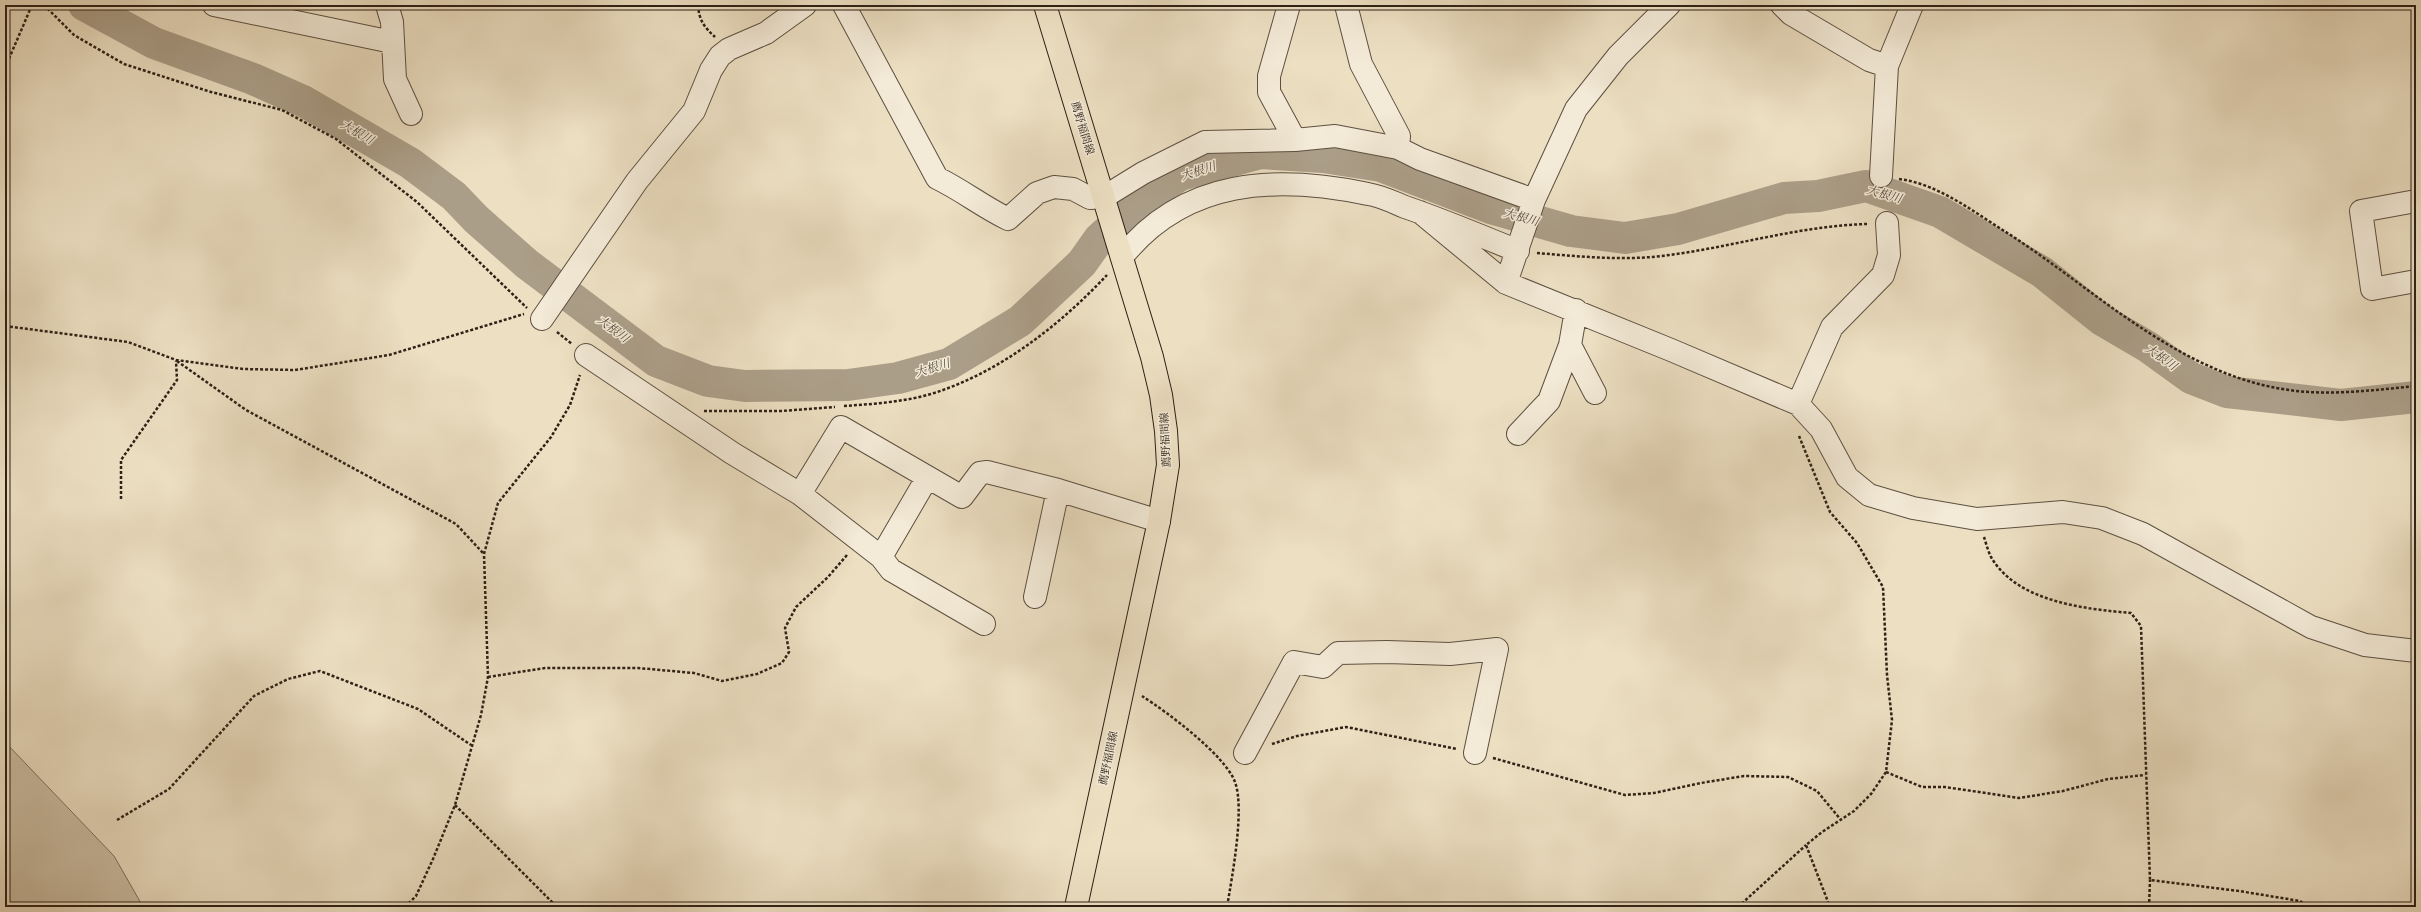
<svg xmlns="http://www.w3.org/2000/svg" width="2421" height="912" font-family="'Libre Caslon Text','Noto Serif JP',serif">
  <rect width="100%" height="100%" fill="#ecdfc2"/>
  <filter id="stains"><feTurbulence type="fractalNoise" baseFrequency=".005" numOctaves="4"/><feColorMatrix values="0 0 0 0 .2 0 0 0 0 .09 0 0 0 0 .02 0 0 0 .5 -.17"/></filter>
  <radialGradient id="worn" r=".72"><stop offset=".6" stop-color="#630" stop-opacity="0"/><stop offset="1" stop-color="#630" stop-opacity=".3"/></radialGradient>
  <path fill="#ccbfa5" stroke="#7c705e" d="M 5,742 L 114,856 L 142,905 L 145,907 L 5,907 Z"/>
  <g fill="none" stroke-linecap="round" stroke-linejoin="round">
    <path stroke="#ab9e88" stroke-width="32" d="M 84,5 L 154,43 L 253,79 L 305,102 L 410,163 L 454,196 L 476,219 L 527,264 L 656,361 L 708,381 L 745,386 L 848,385 L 898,378 L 949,364 L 1020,321 L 1082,263 L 1099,239 L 1139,203 L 1180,175 L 1260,153 L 1323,157 L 1381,166 L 1491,208 L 1571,231 L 1625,238 L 1678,229 L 1784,198 L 1818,196 L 1866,186 L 1940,212 L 2042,272 L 2102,320 L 2148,347 L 2191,378 L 2227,392 L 2341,405 L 2416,397"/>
    <defs>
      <path id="minor" d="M 214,5 L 392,42
        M 387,5 L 392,22 L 395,79 L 411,114
        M 844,5 L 937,178 C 962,190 983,207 1008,219 L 1037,193 L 1054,187 L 1073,189 L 1090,198 L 1104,197 L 1143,173 L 1205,142 L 1295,140 L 1335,136 L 1398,148 L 1420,159 L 1534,200
        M 1289,5 L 1269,76 L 1269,92 L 1295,140
        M 1346,5 L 1361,64 L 1399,136 L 1398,148
        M 1782,5 L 1791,14 L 1869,60 L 1887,66
        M 1881,176 L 1887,66 L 1912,5
        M 2416,201 L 2361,211 L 2372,289 L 2416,281
        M 1420,212 L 1506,283 L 1671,350 L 1798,404 L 1821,429 L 1847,477 L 1869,495 L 1913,508 L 1977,519 L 2063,512 L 2102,518 L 2143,534 L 2311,627 L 2365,645 L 2416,651
        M 1122,257 C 1185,178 1276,175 1368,194 C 1381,196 1393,202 1405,207 C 1443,220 1481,236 1518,251
        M 1506,283 L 1534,200 L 1576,109 L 1618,56 L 1669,5
        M 542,319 L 637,181 L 694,111 L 711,70 L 720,56 L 729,49 L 766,33 L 805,5
        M 1570,345 L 1595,393
        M 586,355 L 732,453 L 800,494 L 881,557 L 927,478
        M 1798,404 L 1832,327 L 1883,275 L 1889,255 L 1887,223
        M 1518,434 L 1549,401 L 1570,345 L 1576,310
        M 800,494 L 841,427 L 962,497 L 980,473 L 987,472 L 1058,490 L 1159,521
        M 881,557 L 891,570 L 984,624
        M 1035,597 L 1058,490
        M 1245,753 L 1294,662 L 1323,667 L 1338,653 L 1387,652 L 1450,654 L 1497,649 L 1475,753"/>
      <path id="major" d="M 1045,5 L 1152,357 L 1161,395 L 1166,431 L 1168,465 L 1159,521 L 1076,907"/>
    </defs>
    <use href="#minor" stroke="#5d5041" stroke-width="24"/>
    <use href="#major" stroke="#2d2116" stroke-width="24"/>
    <path stroke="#2d2116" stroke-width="2.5" stroke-dasharray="3 2" stroke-linecap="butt" d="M 44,5 L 74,35 L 124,64 L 211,92 L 282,110 L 336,139 L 417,202 L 527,308
      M 698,5 C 699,20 704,27 715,37
      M 5,68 L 32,5
      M 1899,179 C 1939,184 1975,213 2009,234 C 2097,291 2180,375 2289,390 C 2331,396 2374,390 2416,386
      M 1537,253 C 1574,256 1614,260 1652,257 C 1724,250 1794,226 1867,224
      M 5,326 L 128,342 L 176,360 L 243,369 L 295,370 L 389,355 L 524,314
      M 557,332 L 572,344
      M 177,361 L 246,410 L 456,524 L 483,553
      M 844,406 C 873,404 903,402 931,394 C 999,373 1059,326 1107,275
      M 704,411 L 782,411 L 835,407
      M 1799,436 L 1830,512 L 1857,543 L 1883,587 L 1887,675 L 1892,720 L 1886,772 L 1871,794 L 1854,811 L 1822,832 L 1806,845 L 1830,907
      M 121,499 L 121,460 L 177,380 L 176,361
      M 1984,537 C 1986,543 1988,551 1991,557 C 2017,602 2085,609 2131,613 L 2141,626 L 2150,880 L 2239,891 L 2300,901 L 2308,907
      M 488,677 L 545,668 L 638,668 L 694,673 L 722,681 L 757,674 L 782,663 L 789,652 L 785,628 L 796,607 L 828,577 L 847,555
      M 1142,696 C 1167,712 1225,755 1235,782 C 1245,809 1232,877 1227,907
      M 1272,744 L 1297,736 L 1346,727 L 1457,749
      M 1493,758 L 1625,795 L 1654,793 L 1701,783 L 1744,776 L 1788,777 L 1817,791 L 1841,820
      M 1886,772 L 1922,787 L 1945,787 L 2019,798 L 2063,791 L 2108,779 L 2145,775
      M 455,805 L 557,907
      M 117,820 L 169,789 L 254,696 L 288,679 L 320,671 L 418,709 L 471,745
      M 405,907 L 416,896 L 433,859 L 455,805 L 481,715 L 488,677 L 484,554 L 498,503 L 551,437 L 570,405 L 580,375
      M 1738,907 L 1806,845
      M 2149,907 L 2150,880"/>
    <use href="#minor" stroke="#f3ead7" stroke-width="22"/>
    <use href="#major" stroke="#ecdfc2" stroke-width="22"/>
  </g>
  <g text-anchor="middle" stroke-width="3" stroke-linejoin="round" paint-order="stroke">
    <g font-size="11" fill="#2d2116" stroke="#f3ead7">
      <text transform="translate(1083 128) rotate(73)" y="4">薦野福間線</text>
      <text transform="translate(1165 440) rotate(-93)" y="4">薦野福間線</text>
      <text transform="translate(1108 758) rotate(-78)" y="4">薦野福間線</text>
    </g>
    <g font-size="12" font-style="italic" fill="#594d3e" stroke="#f3ead7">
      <text transform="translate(357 132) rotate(30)" y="4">大根川</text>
      <text transform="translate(1198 171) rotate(-18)" y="4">大根川</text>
      <text transform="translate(1884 194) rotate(16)" y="4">大根川</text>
      <text transform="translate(1521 217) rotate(16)" y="4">大根川</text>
      <text transform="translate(613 329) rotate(37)" y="4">大根川</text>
      <text transform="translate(2161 357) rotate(35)" y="4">大根川</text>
      <text transform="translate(932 368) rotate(-17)" y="4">大根川</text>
    </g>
  </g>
  <rect width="2421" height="912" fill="none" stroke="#ecdfc2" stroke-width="20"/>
  <rect x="6" y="6" width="2409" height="900" fill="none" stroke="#2d2116" stroke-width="2"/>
  <rect x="10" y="10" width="2401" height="892" fill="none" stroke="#2d2116"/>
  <rect width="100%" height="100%" filter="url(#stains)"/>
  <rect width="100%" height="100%" fill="url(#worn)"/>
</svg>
